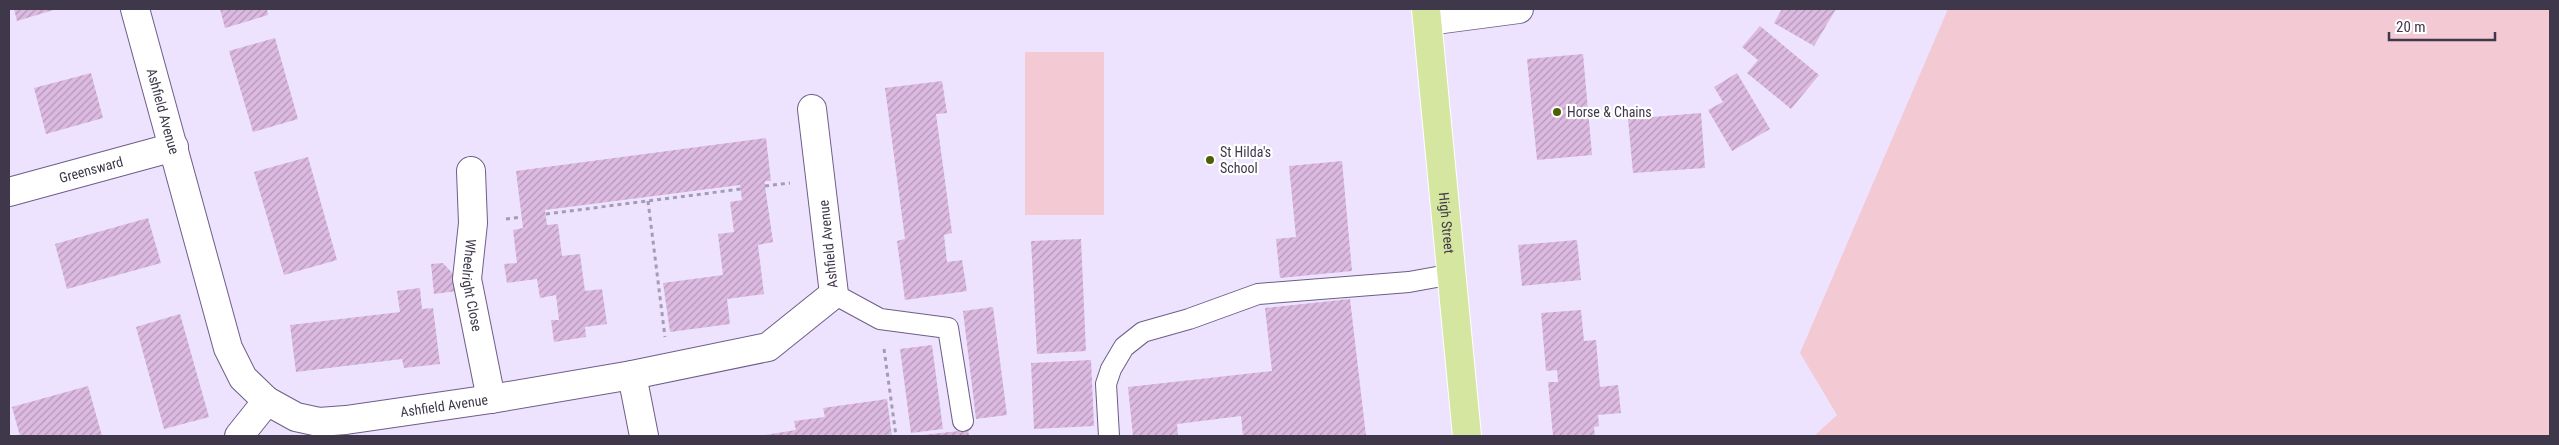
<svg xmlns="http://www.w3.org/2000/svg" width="2559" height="445" font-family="'Roboto Condensed',sans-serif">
  <defs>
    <pattern id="building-hatch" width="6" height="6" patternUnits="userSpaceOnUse" patternTransform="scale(1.25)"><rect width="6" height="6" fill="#dcbae1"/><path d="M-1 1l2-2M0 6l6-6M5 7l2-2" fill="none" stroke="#b498b8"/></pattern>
  </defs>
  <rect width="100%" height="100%" fill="#ede3ff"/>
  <path fill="#f3c9d3" d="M 1948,9 L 2550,9 L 2550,436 L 1814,436 L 1837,415 L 1800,353 Z
    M 1025,52 L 1104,52 L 1104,215 L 1025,215 Z"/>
  <path fill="url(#building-hatch)" d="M 14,9 L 57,9 L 17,21 Z
    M 220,9 L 267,9 L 268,15 L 225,28 Z
    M 1782,9 L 1836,9 L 1814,46 L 1774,23 Z
    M 1760,26 L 1819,75 L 1791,109 L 1747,73 L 1758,60 L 1742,47 Z
    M 275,38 L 298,119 L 253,132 L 229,51 Z
    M 1583,54 L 1592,155 L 1537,160 L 1527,59 Z
    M 91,73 L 103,118 L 46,134 L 34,88 Z
    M 1737,73 L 1770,129 L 1732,151 L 1708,110 L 1723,102 L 1714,87 Z
    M 942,81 L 947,113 L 936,114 L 952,233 L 944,235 L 947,262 L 962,260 L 967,291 L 905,300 L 897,241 L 905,239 L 885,88 Z
    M 1701,113 L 1705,168 L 1633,173 L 1628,119 Z
    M 766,138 L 771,181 L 765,181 L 765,186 L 773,242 L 758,245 L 764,294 L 727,299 L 730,324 L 670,332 L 663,283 L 723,275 L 718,234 L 734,232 L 730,202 L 742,200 L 740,185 L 545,210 L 547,225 L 558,224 L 562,256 L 580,254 L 585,291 L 602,289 L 607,324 L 585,327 L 586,337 L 554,342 L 551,320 L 559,320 L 556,295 L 540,298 L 537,279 L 507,283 L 504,264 L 517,263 L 513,230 L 523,228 L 516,171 Z
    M 308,157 L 337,260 L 284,275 L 254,172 Z
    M 1342,161 L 1352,271 L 1280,278 L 1276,239 L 1296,237 L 1289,166 Z
    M 148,218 L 161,263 L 67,289 L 55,244 Z
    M 1081,239 L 1086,351 L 1037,354 L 1031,241 Z
    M 1577,240 L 1581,280 L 1522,286 L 1518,245 Z
    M 443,263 L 455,276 L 457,291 L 434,294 L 431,264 Z
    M 420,288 L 422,309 L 433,308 L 440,364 L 404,368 L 402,359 L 296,372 L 290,325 L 400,312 L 397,291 Z
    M 1350,299 L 1366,436 L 1243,436 L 1241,416 L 1177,424 L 1178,436 L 1133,436 L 1128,387 L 1272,371 L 1265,308 Z
    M 993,307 L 1007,415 L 976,419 L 963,311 Z
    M 1581,310 L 1584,341 L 1596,340 L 1600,387 L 1618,385 L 1621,413 L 1598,415 L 1599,426 L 1594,427 L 1595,436 L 1553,436 L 1548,382 L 1558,382 L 1557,370 L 1546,371 L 1541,313 Z
    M 180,314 L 209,417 L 164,429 L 136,327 Z
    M 932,345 L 943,429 L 911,433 L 900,349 Z
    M 1091,360 L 1094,426 L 1034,429 L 1031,363 Z
    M 88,386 L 102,436 L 20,436 L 12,407 Z
    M 887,399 L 892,436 L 759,436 L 796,430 L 794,421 L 825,417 L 823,408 Z
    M 968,430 L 969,436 L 923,436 L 923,435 Z"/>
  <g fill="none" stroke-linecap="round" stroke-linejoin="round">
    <defs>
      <path id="lane" d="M 834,294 L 880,319 L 948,328 L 963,421
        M 1109,436 L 1106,384 L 1111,369 L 1124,347 L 1143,332 L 1189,319 L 1258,294 L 1409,282 L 1453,274"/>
      <g id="street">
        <path id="s1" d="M 135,9 L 228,348 L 243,378 L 267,401 L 296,417 L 319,422 L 346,420 L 491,399 L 632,375 L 768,347 L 834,294 L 812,109"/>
        <path d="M 1428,21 L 1519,9"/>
        <path id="s2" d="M 471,171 L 473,223 L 467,279 L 491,399"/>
        <path id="s3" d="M 9,192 L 174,147"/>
        <path d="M 632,375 L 644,436"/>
        <path d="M 239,436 L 267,401"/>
      </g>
      <g id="primary">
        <path id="s4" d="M 1426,9 L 1467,436"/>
      </g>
    </defs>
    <use href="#lane" stroke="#6e5e87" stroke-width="22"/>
    <use href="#street" stroke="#6e5e87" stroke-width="30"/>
    <use href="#primary" stroke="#fff" stroke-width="30"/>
    <path stroke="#a59cb4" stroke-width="3" stroke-dasharray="4 4" stroke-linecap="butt" d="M 765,186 L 790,183
      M 648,201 L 665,337
      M 546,214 L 741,189
      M 506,219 L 522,217
      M 884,349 L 896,436"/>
    <use href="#lane" stroke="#fff" stroke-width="20"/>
    <use href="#street" stroke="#fff" stroke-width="28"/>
    <use href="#primary" stroke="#d4e69f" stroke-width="28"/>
  </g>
  <g fill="#4d6005" stroke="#fff" stroke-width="2">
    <circle cx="1557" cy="112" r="5"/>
    <circle cx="1210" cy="160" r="5"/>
  </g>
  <g text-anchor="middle" stroke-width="4.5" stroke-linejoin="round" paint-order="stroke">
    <g font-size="14" fill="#3f384a" stroke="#fff">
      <text dy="5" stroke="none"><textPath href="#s1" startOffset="106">Ashfield Avenue</textPath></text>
      <text dy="5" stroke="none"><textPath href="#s3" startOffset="85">Greensward</textPath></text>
      <text dy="5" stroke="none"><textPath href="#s4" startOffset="215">High Street</textPath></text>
      <text transform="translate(828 244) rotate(-96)" y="5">Ashfield Avenue</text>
      <text dy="5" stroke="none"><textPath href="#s2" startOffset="115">Wheelright Close</textPath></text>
      <text dy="5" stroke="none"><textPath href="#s1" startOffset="601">Ashfield Avenue</textPath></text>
    </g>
    <g font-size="14" fill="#3f384a" stroke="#fff" text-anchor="start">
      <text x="1567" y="117">Horse &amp; Chains</text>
      <text x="1220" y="157">St Hilda's<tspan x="1220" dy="16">School</tspan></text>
    </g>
  </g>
  <rect width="2559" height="445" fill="none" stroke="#3f384a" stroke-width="20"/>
  <path d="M2389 32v8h106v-8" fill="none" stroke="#3f384a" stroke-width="2.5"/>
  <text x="2396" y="32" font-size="15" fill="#3f384a" stroke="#ffffff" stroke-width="4" paint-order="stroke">20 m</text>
</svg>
